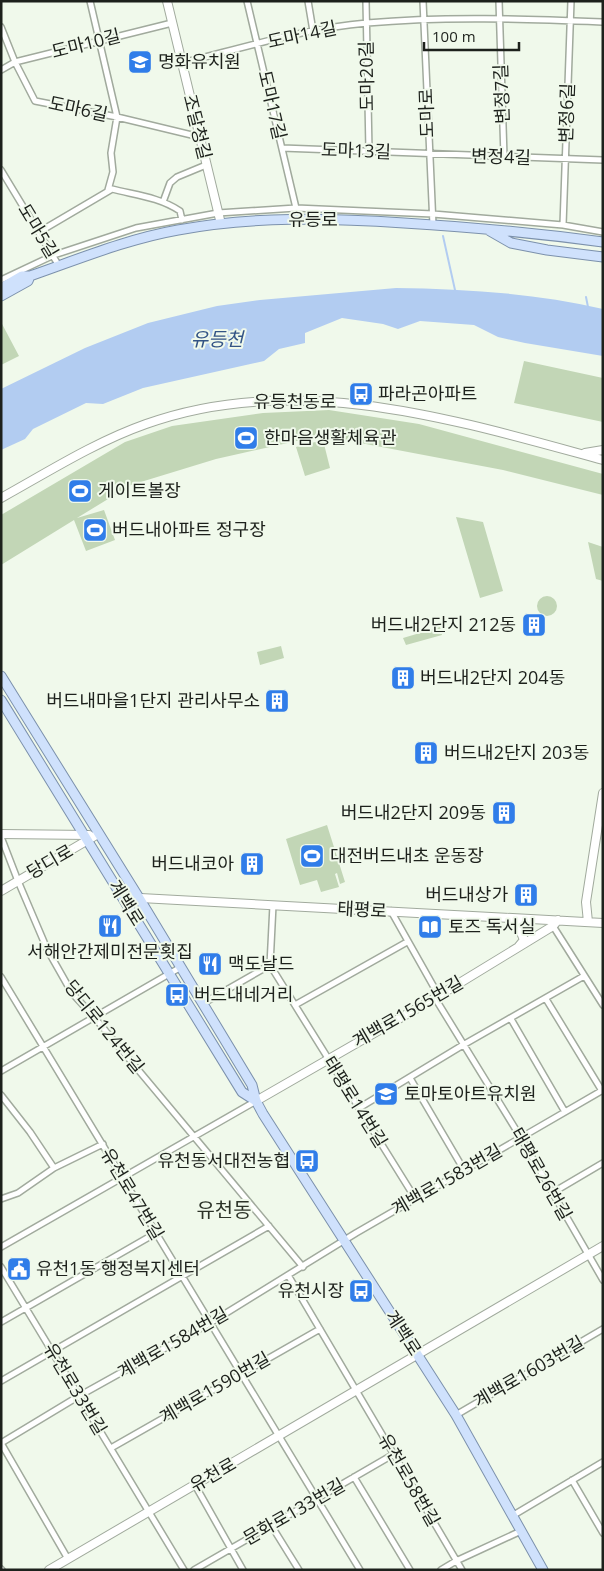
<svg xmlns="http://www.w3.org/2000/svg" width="604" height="1571" font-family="'Open Sans','Noto Sans KR',sans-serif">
  <rect width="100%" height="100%" fill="#f0f9eb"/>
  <path fill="#c2d6b6" d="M 1,322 L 19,356 L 1,365 Z
    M 524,361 L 603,378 L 603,422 L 514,403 Z
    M 329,410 L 419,424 L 603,474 L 603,495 L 503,470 L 334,438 L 310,438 L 216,459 L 131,485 L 77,518 L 104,510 L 115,540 L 86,551 L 74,520 L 1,565 L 1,515 L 125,442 L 172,426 L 263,413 Z
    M 323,440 L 330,468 L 305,476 L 296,447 Z
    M 456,517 L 483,522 L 503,591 L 480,598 Z
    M 588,542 L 603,547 L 603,581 L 596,579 Z
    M537 606a10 10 0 1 1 20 0a10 10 0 1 1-20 0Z
    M 440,627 L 442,635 L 406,645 L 403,638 Z
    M 281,646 L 284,658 L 260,665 L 257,652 Z
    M 327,825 L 345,882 L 340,884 L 337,873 L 335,874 L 339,887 L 321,892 L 317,880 L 300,885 L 286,839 Z"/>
  <path fill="#b2ccf1" d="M 396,288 C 465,289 535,293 603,309 L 603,356 L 525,343 L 498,337 L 474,325 L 420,321 L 398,329 L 383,324 L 342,318 L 305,333 L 305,343 L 279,349 L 264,361 L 143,388 L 103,404 L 86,403 L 33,429 L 25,439 L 1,450 L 1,389 L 85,348 L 148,323 L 217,306 L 260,300 Z"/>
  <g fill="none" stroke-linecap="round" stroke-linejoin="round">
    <path stroke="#b2ccf1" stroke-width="2" d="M 443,236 L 455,290
      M 586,297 L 588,307"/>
    <defs>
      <path id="street" d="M 90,1 L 117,117 L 111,153 L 113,172 L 108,190
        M 247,1 L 296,208
        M 308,1 L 313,31
        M 366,1 L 369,151
        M 423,1 L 433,225
        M 499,1 L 504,157
        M 1,27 L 15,62 L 35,101 L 117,117 L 200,137
        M 182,63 C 242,48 306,28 367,23 C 446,16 524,19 603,22
        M 1,70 L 15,62 L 172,23
        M 282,148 L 603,160
        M 1,170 L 59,266
        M 163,202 L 170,183 L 177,177 L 206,165
        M 563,225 L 571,1
        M 39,232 L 112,189 C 135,195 159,197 180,211 L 182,220
        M 1,280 L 54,255 L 136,228 L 218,213 L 296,208 L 433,214 L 563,225 L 603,232
        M 1,837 L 18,881 L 47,949 L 72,993 L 94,1017 L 303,1267
        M 273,905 L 270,965 L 415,1198
        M 391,911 L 435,989 L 435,998 L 521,1138 L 603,1280
        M 553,926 L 603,1005
        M 1,977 L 360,1570
        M 546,999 L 602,1091
        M 202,1004 L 270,965
        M 295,1005 L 407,942
        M 511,1019 L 565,1112
        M 1,1071 L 181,967
        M 410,1078 L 464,1170
        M 1,1095 L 30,1132 L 54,1168
        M 359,1108 L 463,1045 L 584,976
        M 552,1193 L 603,1163
        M 1,1199 L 18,1193 L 54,1168 L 103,1144
        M 1,1247 L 256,1101
        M 1,1267 L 184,1570
        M 288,1275 L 462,1570
        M 1,1322 L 156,1233
        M 1,1381 L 269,1226
        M 456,1415 L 603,1329
        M 1,1443 L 79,1396 L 210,1323 L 356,1233 L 603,1090
        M 1,1443 L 68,1559
        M 111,1448 L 320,1329
        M 354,1477 L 410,1570
        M 572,1480 L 603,1533
        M 195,1485 L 243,1570
        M 512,1516 L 603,1462
        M 271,1525 L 299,1570
        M 1,1569 L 2,1570
        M 194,1570 L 394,1454
        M 441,1570 L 456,1561 L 521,1531"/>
      <path id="secondary" d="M 167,1 L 221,224
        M 585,453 L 603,450
        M 1,498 C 48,472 95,442 146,424 C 296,370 456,420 603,460
        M 1,834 L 89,835
        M 1,891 L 98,834
        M 122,897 L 603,923
        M 508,918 L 518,925 L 524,940 L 519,946
        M 588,922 L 586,902 L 603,793
        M 256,1101 L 435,998 L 553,926 L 558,920
        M 49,1570 L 603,1246"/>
      <path id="primary" d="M 490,231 L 511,243 L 547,250 L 603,257
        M 1,288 L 22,276 L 30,276 C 79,259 127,239 178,230 C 252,216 329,218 404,223 C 470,227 536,233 603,242
        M 1,296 L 28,281 L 30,276
        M 1,676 L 139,898 L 252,1085 L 256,1101 L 263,1114 L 456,1415 L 543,1570
        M 1,700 L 242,1092 L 256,1101"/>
    </defs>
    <use href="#street" stroke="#a1aa9d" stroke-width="8"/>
    <use href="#secondary" stroke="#a1aa9d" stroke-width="10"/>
    <use href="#primary" stroke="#7c91ac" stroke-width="11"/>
    <use href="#street" stroke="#fff" stroke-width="5"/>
    <use href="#secondary" stroke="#fff" stroke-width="8"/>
    <use href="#primary" stroke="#cfe1fc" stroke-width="9"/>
  </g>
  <defs>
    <symbol id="school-square" viewBox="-11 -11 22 22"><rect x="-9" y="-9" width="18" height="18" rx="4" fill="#307de9" stroke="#f0f9eb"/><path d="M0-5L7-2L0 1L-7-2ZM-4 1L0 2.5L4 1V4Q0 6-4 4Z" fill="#fff"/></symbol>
    <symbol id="bus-square" viewBox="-11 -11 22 22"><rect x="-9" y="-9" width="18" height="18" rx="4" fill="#307de9" stroke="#f0f9eb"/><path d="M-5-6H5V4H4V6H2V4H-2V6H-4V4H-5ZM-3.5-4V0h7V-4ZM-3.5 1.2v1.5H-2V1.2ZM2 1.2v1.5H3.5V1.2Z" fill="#fff"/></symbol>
    <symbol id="stadium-square" viewBox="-11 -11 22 22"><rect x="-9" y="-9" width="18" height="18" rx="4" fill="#307de9" stroke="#f0f9eb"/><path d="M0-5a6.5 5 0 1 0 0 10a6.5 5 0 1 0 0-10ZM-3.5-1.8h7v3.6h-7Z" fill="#fff"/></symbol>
    <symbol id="building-square" viewBox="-11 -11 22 22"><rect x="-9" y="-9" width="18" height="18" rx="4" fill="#307de9" stroke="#f0f9eb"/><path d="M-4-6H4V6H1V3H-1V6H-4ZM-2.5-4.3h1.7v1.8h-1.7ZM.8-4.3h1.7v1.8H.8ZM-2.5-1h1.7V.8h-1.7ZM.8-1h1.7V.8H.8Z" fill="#fff"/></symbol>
    <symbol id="restaurant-square" viewBox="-11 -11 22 22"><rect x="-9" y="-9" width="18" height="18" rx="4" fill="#307de9" stroke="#f0f9eb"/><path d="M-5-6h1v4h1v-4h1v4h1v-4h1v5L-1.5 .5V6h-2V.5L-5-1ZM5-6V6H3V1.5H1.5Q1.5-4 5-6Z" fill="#fff"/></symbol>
    <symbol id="library-square" viewBox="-11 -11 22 22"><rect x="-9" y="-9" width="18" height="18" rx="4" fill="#307de9" stroke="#f0f9eb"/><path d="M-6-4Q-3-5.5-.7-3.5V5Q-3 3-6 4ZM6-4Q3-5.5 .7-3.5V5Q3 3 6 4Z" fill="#fff"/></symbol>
    <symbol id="civic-square" viewBox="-11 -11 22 22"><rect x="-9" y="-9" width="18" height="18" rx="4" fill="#307de9" stroke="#f0f9eb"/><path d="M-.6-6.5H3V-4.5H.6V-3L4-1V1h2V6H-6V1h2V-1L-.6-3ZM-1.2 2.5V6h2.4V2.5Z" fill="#fff"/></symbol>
  </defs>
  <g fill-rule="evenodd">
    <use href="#school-square" x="126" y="48" width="28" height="28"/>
    <use href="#bus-square" x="347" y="380" width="28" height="28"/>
    <use href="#stadium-square" x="232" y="424" width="28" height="28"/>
    <use href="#stadium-square" x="66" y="477" width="28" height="28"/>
    <use href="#stadium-square" x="81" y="516" width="28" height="28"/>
    <use href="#building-square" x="520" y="611" width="28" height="28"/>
    <use href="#building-square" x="389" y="664" width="28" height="28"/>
    <use href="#building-square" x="263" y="687" width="28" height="28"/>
    <use href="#building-square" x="412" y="739" width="28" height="28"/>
    <use href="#building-square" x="490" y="799" width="28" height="28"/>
    <use href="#stadium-square" x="298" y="842" width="28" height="28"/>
    <use href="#building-square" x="238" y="850" width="28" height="28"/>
    <use href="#building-square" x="512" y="881" width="28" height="28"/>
    <use href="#restaurant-square" x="96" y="912" width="28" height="28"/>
    <use href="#library-square" x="416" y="913" width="28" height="28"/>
    <use href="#restaurant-square" x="196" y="950" width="28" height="28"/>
    <use href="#bus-square" x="163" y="981" width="28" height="28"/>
    <use href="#school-square" x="372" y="1080" width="28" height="28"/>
    <use href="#bus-square" x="293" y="1147" width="28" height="28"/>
    <use href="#civic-square" x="5" y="1255" width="28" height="28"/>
    <use href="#bus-square" x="347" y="1277" width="28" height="28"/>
  </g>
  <g text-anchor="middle" stroke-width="4" stroke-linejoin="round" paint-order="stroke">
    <g font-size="18" fill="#1d211c" stroke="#f0f9eb">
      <text transform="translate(302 35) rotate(-12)" y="6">도마14길</text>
      <text transform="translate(86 44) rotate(-14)" y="6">도마10길</text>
      <text transform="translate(367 76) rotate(-91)" y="6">도마20길</text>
      <text transform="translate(502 94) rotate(-92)" y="6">변정7길</text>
      <text transform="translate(272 105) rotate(77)" y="6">도마17길</text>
      <text transform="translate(78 109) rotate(12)" y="6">도마6길</text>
      <text transform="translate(427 113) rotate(-92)" y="6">도마로</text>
      <text transform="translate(567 113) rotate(-88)" y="6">변정6길</text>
      <text transform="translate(197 127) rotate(76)" y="6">조달청길</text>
      <text transform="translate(356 151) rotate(2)" y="6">도마13길</text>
      <text transform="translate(501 157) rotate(2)" y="6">변정4길</text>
      <text x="313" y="226">유등로</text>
      <text transform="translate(38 231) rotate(59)" y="6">도마5길</text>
      <text x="295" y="408">유등천동로</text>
      <text transform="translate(50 862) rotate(-30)" y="6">당디로</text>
      <text transform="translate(126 903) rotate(58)" y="6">계백로</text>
      <text transform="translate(362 910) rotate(3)" y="6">태평로</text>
      <text transform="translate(408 1012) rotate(-30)" y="6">계백로1565번길</text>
      <text transform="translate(104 1027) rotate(51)" y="6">당디로124번길</text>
      <text transform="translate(355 1102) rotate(58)" y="6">태평로14번길</text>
      <text transform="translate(541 1174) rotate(60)" y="6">태평로26번길</text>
      <text transform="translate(447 1180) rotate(-30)" y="6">계백로1583번길</text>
      <text transform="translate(132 1194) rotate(59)" y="6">유천로47번길</text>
      <text transform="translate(403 1333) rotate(57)" y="6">계백로</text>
      <text transform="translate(173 1343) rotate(-30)" y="6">계백로1584번길</text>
      <text transform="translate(529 1372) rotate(-30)" y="6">계백로1603번길</text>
      <text transform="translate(215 1388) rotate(-30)" y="6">계백로1590번길</text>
      <text transform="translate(75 1389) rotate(59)" y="6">유천로33번길</text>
      <text transform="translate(213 1475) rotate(-30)" y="6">유천로</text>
      <text transform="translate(409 1480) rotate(60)" y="6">유천로58번길</text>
      <text transform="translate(294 1512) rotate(-30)" y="6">문화로133번길</text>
    </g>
    <g font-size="18" fill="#1d211c" stroke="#f0f9eb" text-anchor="start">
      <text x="158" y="68">명화유치원</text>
      <text x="378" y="400">파라곤아파트</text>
      <text x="264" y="444">한마음생활체육관</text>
      <text x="98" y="497">게이트볼장</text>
      <text x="112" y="536">버드내아파트 정구장</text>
      <text x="516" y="631" text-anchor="end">버드내2단지 212동</text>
      <text x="420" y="684">버드내2단지 204동</text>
      <text x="260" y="707" text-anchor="end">버드내마을1단지 관리사무소</text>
      <text x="444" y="759">버드내2단지 203동</text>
      <text x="486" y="819" text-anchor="end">버드내2단지 209동</text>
      <text x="330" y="862">대전버드내초 운동장</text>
      <text x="234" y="870" text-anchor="end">버드내코아</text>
      <text x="508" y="901" text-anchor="end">버드내상가</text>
      <text x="448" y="933">토즈 독서실</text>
      <text x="110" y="958" text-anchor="middle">서해안간제미전문횟집</text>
      <text x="228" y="970">맥도날드</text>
      <text x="194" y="1001">버드내네거리</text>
      <text x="404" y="1100">토마토아트유치원</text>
      <text x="290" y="1167" text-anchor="end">유천동서대전농협</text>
      <text x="36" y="1275">유천1동 행정복지센터</text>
      <text x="344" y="1297" text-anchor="end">유천시장</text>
    </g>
    <g font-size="19" font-style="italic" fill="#335485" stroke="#f0f9eb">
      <text x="217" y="346">유등천</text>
    </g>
    <g font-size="20" fill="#2c3328" stroke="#f0f9eb">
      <text x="224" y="1217">유천동</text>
    </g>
  </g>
  <rect width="604" height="1571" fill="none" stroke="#1d211c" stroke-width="5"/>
  <path d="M424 42v8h95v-8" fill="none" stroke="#1d211c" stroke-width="2.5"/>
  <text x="432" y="42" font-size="15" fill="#1d211c" stroke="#f0f9eb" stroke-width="4" paint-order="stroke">100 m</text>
</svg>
